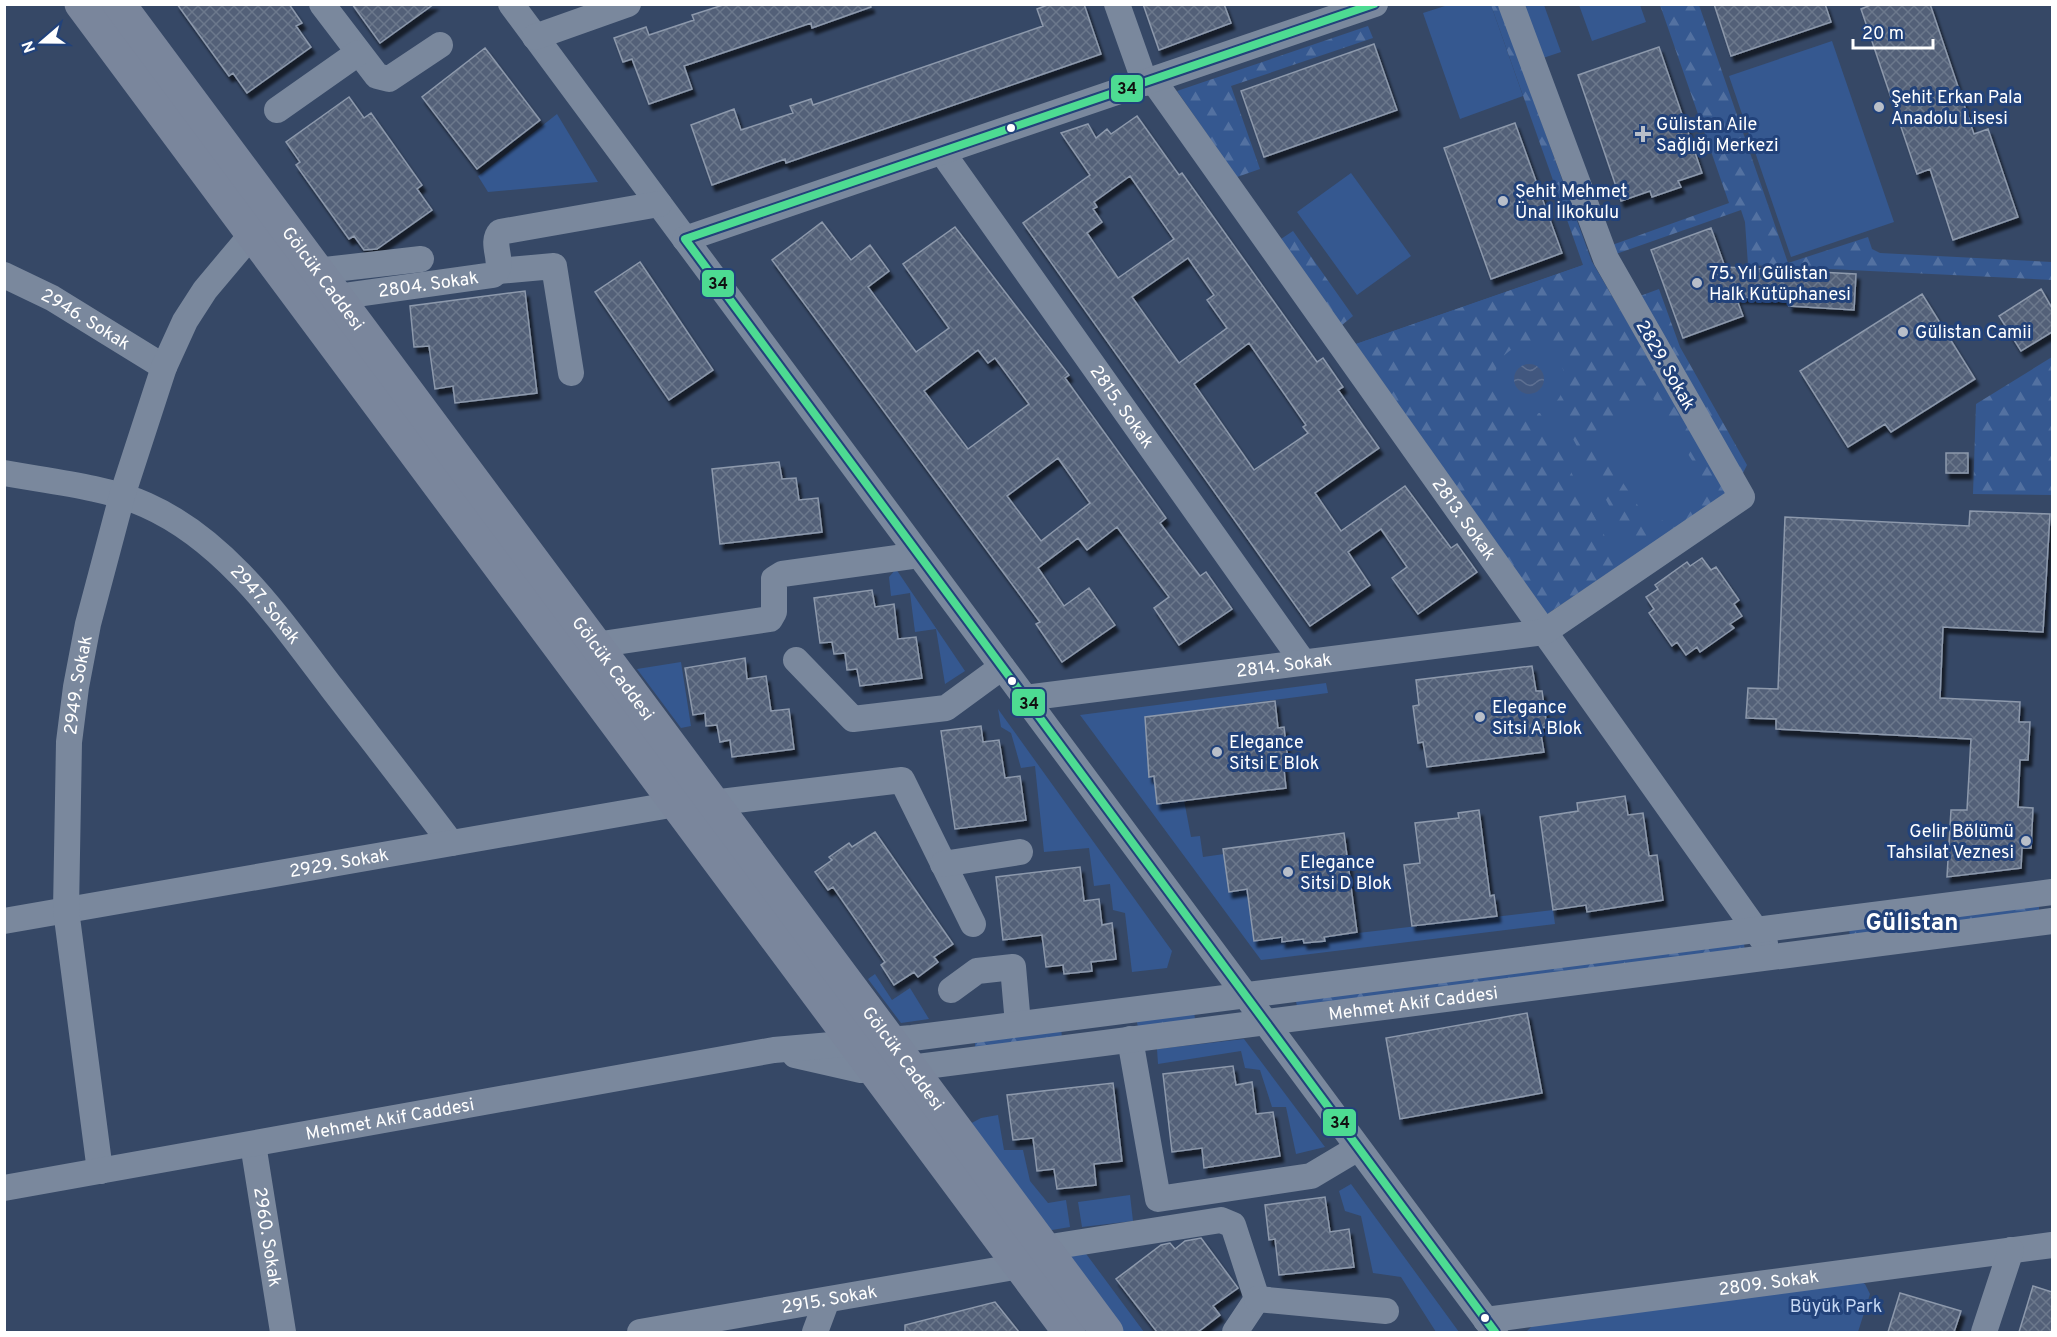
<svg xmlns="http://www.w3.org/2000/svg" width="2057" height="1337" font-family="Overpass,sans-serif">
  <defs>
    <pattern id="forest-firs" width="22" height="20" patternUnits="userSpaceOnUse" patternTransform="scale(1.5)"><rect width="22" height="20" fill="#355890"/><path d="M5 1l3.5 6h-7zM16 11l3.5 6h-7z" fill="#5371a1"/></pattern>
    <pattern id="water-waves" width="16" height="10" patternUnits="userSpaceOnUse" patternTransform="scale(1.5)"><rect width="16" height="10" fill="#41577f"/><path d="M0 5q4-4 8 0t8 0" fill="none" stroke="#5e7092"/></pattern>
    <pattern id="building-cross-hatch" width="8" height="8" patternUnits="userSpaceOnUse" patternTransform="scale(1.5)"><rect width="8" height="8" fill="#526078"/><path d="M0 0l8 8M0 8l8-8" fill="none" stroke="#6c788c"/></pattern>
    <filter id="shadow"><feDropShadow dx="3.5" dy="6" stdDeviation="1.5" flood-color="#0009"/></filter>
  </defs>
  <rect width="100%" height="100%" fill="#364866"/>
  <path fill="#355890" d="M 1448,5 L 1491,5 L 1523,96 L 1460,119 L 1423,13 Z
    M 1524,5 L 1544,5 L 1561,52 L 1543,58 Z
    M 1579,5 L 1640,5 L 1646,22 L 1592,41 Z
    M 1832,41 L 1894,222 L 1791,257 L 1729,76 Z
    M 557,114 L 598,182 L 488,192 L 478,176 Z
    M 1351,173 L 1411,256 L 1357,295 L 1297,212 Z
    M 1592,262 L 1727,493 L 1547,614 L 1356,344 Z
    M 896,569 L 965,671 L 945,684 L 936,629 L 915,632 L 910,593 L 891,596 L 889,577 Z
    M 681,662 L 691,726 L 681,728 L 637,669 Z
    M 1326,683 L 1328,693 L 1145,717 L 1149,776 L 1154,776 L 1157,804 L 1184,800 L 1191,837 L 1200,836 L 1203,857 L 1224,854 L 1229,891 L 1247,889 L 1254,941 L 1282,937 L 1283,942 L 1303,939 L 1304,943 L 1325,941 L 1324,937 L 1553,910 L 1555,924 L 1261,960 L 1080,715 Z
    M 998,709 L 1172,951 L 1167,968 L 1132,972 L 1125,913 L 1113,910 L 1110,884 L 1094,886 L 1089,848 L 1044,852 L 1035,766 L 1021,768 L 1011,733 L 1001,727 Z
    M 875,974 L 892,1000 L 910,988 L 929,1019 L 901,1023 L 868,979 Z
    M 1244,1039 L 1325,1147 L 1296,1154 L 1286,1107 L 1272,1107 L 1260,1070 L 1245,1068 L 1241,1051 L 1158,1064 L 1157,1049 Z
    M 998,1115 L 1004,1150 L 1023,1150 L 1030,1181 L 1048,1203 L 1066,1200 L 1070,1227 L 1046,1231 L 966,1126 L 981,1118 Z
    M 1351,1184 L 1459,1332 L 1436,1332 L 1401,1277 L 1373,1273 L 1361,1216 L 1345,1211 L 1339,1191 Z
    M 1130,1195 L 1133,1221 L 1082,1227 L 1078,1202 Z
    M 1084,1251 L 1144,1332 L 1119,1332 L 1059,1254 Z
    M 1854,1277 L 1865,1284 L 1870,1294 L 1858,1332 L 1526,1332 L 1533,1325 Z"/>
  <path fill="url(#forest-firs)" fill-rule="evenodd" d="M 1491,5 L 1499,5 L 1592,262 L 1727,493 L 1636,555 L 1554,404 C 1582,376 1549,327 1514,348 C 1477,369 1499,418 1540,413 L 1620,565 L 1547,614 L 1356,344 L 1583,265 ZM 1651,395 L 1710,489 L 1652,527 L 1591,434 Z
    M 1660,5 L 1699,5 L 1788,263 L 1868,237 L 1872,249 L 1880,253 L 2052,262 L 2052,280 L 1748,265 L 1745,222 L 1741,210 L 1616,254 L 1612,245 L 1729,203 Z
    M 1368,26 L 1373,38 L 1231,86 L 1260,169 L 1237,177 L 1177,91 Z
    M 1293,231 L 1353,316 L 1342,325 L 1281,239 Z
    M 1659,289 L 1680,347 L 1747,465 L 1742,475 L 1640,296 Z
    M 2052,357 L 2052,495 L 1973,494 L 1976,404 Z
    M 2039,904 L 2039,912 L 1850,938 L 1849,928 Z
    M 1744,943 L 1745,952 L 1297,1006 L 1295,997 Z
    M 1194,1011 L 1195,1020 L 1138,1027 L 1136,1018 Z
    M 1061,1028 L 1062,1038 L 975,1050 L 975,1040 Z"/>
  <path fill="url(#water-waves)" d="M1514 379a15 15 0 1 1 30 0a15 15 0 1 1-30 0Z"/>
  <path fill="url(#building-cross-hatch)" stroke="#8d99ac" stroke-width="1.5" fill-rule="evenodd" filter="url(#shadow)" d="M 177,4 L 289,4 L 302,23 L 296,26 L 311,47 L 247,93 L 233,73 L 229,76 Z
    M 352,4 L 434,4 L 380,43 Z
    M 726,4 L 870,4 L 871,7 L 812,28 L 811,23 L 684,66 L 692,89 L 649,104 L 632,59 L 623,62 L 614,38 L 646,27 L 649,35 L 694,20 L 692,15 Z
    M 1050,4 L 1084,4 L 1101,54 L 786,163 L 785,159 L 712,185 L 691,125 L 734,109 L 741,130 L 793,113 L 790,106 L 811,99 L 813,105 L 1043,26 L 1037,9 Z
    M 1143,4 L 1224,4 L 1231,23 L 1159,50 Z
    M 1714,4 L 1825,4 L 1831,22 L 1731,56 Z
    M 1873,4 L 1930,4 L 1974,134 L 1988,129 L 2018,217 L 1953,240 L 1930,169 L 1917,174 L 1861,9 Z
    M 1374,44 L 1397,110 L 1264,157 L 1241,91 Z
    M 1659,47 L 1702,173 L 1678,181 L 1681,187 L 1652,197 L 1650,191 L 1621,201 L 1578,75 Z
    M 485,48 L 540,120 L 477,169 L 422,97 Z
    M 349,97 L 364,118 L 371,113 L 422,185 L 417,189 L 432,210 L 377,249 L 364,250 L 354,236 L 349,239 L 296,165 L 300,162 L 286,142 Z
    M 1137,116 L 1179,175 L 1182,173 L 1317,362 L 1323,358 L 1343,387 L 1338,390 L 1379,448 L 1315,493 L 1341,531 L 1405,486 L 1451,548 L 1457,544 L 1477,572 L 1418,614 L 1392,578 L 1407,567 L 1381,529 L 1348,552 L 1370,585 L 1310,626 L 1023,223 L 1090,175 L 1061,133 L 1088,124 L 1096,138 L 1107,129 L 1111,134 ZM 1130,176 L 1174,239 L 1118,278 L 1087,233 L 1102,222 L 1093,209 L 1097,207 L 1094,202 ZM 1188,258 L 1214,295 L 1207,300 L 1227,328 L 1179,363 L 1132,297 ZM 1249,343 L 1306,425 L 1303,427 L 1308,433 L 1254,470 L 1194,384 Z
    M 1515,123 L 1562,253 L 1491,279 L 1444,148 Z
    M 822,222 L 851,260 L 870,245 L 889,271 L 868,287 L 916,352 L 949,328 L 903,264 L 955,227 L 1069,375 L 1065,378 L 1166,518 L 1160,523 L 1200,576 L 1206,572 L 1232,609 L 1179,645 L 1154,608 L 1169,597 L 1117,527 L 1087,550 L 1078,538 L 1038,568 L 1064,606 L 1089,588 L 1115,625 L 1062,662 L 1036,624 L 1040,622 L 772,260 ZM 978,350 L 988,363 L 995,358 L 1029,404 L 968,449 L 924,391 ZM 1058,458 L 1090,503 L 1041,541 L 1007,496 Z
    M 1711,228 L 1725,267 L 1856,274 L 1854,310 L 1789,306 L 1790,299 L 1736,297 L 1743,316 L 1683,338 L 1651,250 Z
    M 640,262 L 713,370 L 669,400 L 595,292 Z
    M 2041,289 L 2052,308 L 2052,332 L 2021,351 L 1999,316 Z
    M 525,291 L 537,393 L 455,403 L 453,386 L 435,389 L 429,346 L 414,347 L 410,306 Z
    M 1922,294 L 1975,379 L 1891,432 L 1885,424 L 1848,447 L 1800,371 Z
    M 1946,453 L 1968,453 L 1968,473 L 1946,473 Z
    M 779,462 L 782,479 L 796,478 L 799,500 L 818,498 L 822,532 L 720,544 L 712,469 Z
    M 1970,511 L 2050,514 L 2043,632 L 1943,627 L 1940,698 L 2020,702 L 2019,722 L 2030,722 L 2028,760 L 2020,760 L 2018,807 L 2033,808 L 2031,848 L 2022,848 L 2021,868 L 1947,877 L 1951,810 L 1967,810 L 1971,739 L 1776,729 L 1776,719 L 1746,718 L 1748,688 L 1778,689 L 1785,517 L 1969,526 Z
    M 1702,558 L 1711,570 L 1716,567 L 1739,600 L 1734,604 L 1742,616 L 1730,624 L 1734,628 L 1700,652 L 1697,647 L 1686,655 L 1677,642 L 1672,646 L 1649,613 L 1654,609 L 1646,597 L 1658,589 L 1655,585 L 1687,562 L 1690,566 Z
    M 872,590 L 875,607 L 894,604 L 898,639 L 916,637 L 922,678 L 860,686 L 857,669 L 847,670 L 845,653 L 834,654 L 832,642 L 820,643 L 814,598 Z
    M 745,658 L 747,679 L 766,676 L 771,711 L 789,709 L 794,749 L 732,757 L 730,740 L 720,742 L 717,725 L 706,726 L 705,713 L 693,715 L 685,668 Z
    M 1532,666 L 1536,691 L 1542,691 L 1547,727 L 1540,728 L 1544,752 L 1427,767 L 1423,742 L 1418,743 L 1413,706 L 1419,705 L 1416,680 Z
    M 1275,701 L 1278,728 L 1284,727 L 1288,760 L 1283,760 L 1286,788 L 1157,804 L 1154,776 L 1149,777 L 1145,717 Z
    M 981,726 L 983,742 L 999,740 L 1005,778 L 1020,776 L 1026,820 L 955,829 L 941,731 Z
    M 1625,796 L 1628,815 L 1643,813 L 1649,856 L 1657,855 L 1663,900 L 1587,912 L 1586,905 L 1553,910 L 1540,817 L 1578,811 L 1577,803 Z
    M 1479,810 L 1490,896 L 1494,895 L 1497,916 L 1412,926 L 1404,865 L 1420,863 L 1415,823 L 1459,818 L 1458,813 Z
    M 875,832 L 953,944 L 934,957 L 938,962 L 918,977 L 914,972 L 894,985 L 881,965 L 885,962 L 833,887 L 828,890 L 815,872 L 832,860 L 829,857 L 849,843 L 852,847 Z
    M 1344,833 L 1357,932 L 1324,937 L 1325,941 L 1304,943 L 1303,939 L 1282,942 L 1282,937 L 1254,941 L 1247,889 L 1229,892 L 1223,849 Z
    M 1080,867 L 1084,901 L 1099,899 L 1102,925 L 1112,923 L 1116,959 L 1091,962 L 1092,971 L 1064,974 L 1063,965 L 1046,967 L 1042,935 L 1003,940 L 996,877 Z
    M 1527,1013 L 1542,1093 L 1400,1119 L 1386,1038 Z
    M 1233,1066 L 1236,1085 L 1252,1082 L 1256,1114 L 1273,1112 L 1280,1156 L 1204,1168 L 1202,1148 L 1172,1152 L 1163,1074 Z
    M 1113,1083 L 1122,1161 L 1094,1164 L 1096,1185 L 1057,1189 L 1054,1169 L 1037,1171 L 1033,1138 L 1013,1140 L 1007,1095 Z
    M 1325,1197 L 1330,1232 L 1349,1229 L 1354,1267 L 1279,1275 L 1275,1239 L 1269,1240 L 1265,1205 Z
    M 1201,1238 L 1238,1288 L 1213,1306 L 1220,1315 L 1198,1332 L 1157,1332 L 1116,1279 L 1161,1245 L 1170,1243 L 1175,1249 L 1185,1241 Z
    M 2033,1286 L 2052,1292 L 2052,1332 L 2019,1332 Z
    M 1900,1293 L 1961,1311 L 1954,1332 L 1888,1332 Z
    M 995,1302 L 1019,1332 L 905,1332 L 905,1325 Z"/>
  <g fill="none" stroke-linecap="round" stroke-linejoin="round">
    <g stroke="#7a889d" stroke-width="26">
      <path d="M 322,4 L 377,76 L 389,79 L 440,45"/>
      <path d="M 511,4 L 1495,1332"/>
      <path d="M 1117,4 L 1145,83"/>
      <path d="M 535,37 L 628,4"/>
      <path id="s1" d="M 1153,80 L 1765,943"/>
      <path d="M 277,110 L 358,53"/>
      <path id="s2" d="M 942,152 L 1303,662"/>
      <path d="M 685,239 L 1375,4"/>
      <path d="M 316,271 L 421,259"/>
      <path d="M 498,271 L 554,266 L 571,373"/>
      <path id="s3" d="M 4,275 L 52,298 L 164,367"/>
      <path id="s4" d="M 336,297 L 493,275 C 507,265 489,244 500,232 L 659,204"/>
      <path id="s5" d="M 4,473 C 47,481 107,487 146,505 C 227,541 280,620 332,688 C 372,740 412,791 451,843"/>
      <path d="M 595,645 L 770,619 L 774,612 L 774,579 L 782,574 L 919,555"/>
      <path d="M 796,660 L 853,719 L 946,708 L 1002,667"/>
      <path id="s6" d="M 1025,698 L 1544,632 L 1742,497 L 1606,259 L 1511,4"/>
      <path d="M 712,803 L 902,780 L 973,924"/>
      <path d="M 943,864 L 1020,852"/>
      <path id="s7" d="M 4,921 L 676,804"/>
      <path d="M 951,990 L 977,971 L 1013,967 L 1018,1024"/>
      <path d="M 1130,1039 L 1158,1199 L 1311,1176 L 1358,1148"/>
      <path id="s8" d="M 795,1055 L 861,1070 L 910,1068 L 2052,921"/>
      <path id="s9" d="M 253,1144 L 283,1332"/>
      <path id="s10" d="M 100,1171 L 66,910 L 69,742 L 76,687 L 88,624 L 122,496 L 164,367 L 185,321 L 205,290 L 252,234"/>
      <path id="s11" d="M 4,1188 L 774,1050 L 912,1038 L 2052,892"/>
      <path d="M 1044,1248 L 1221,1220 L 1233,1225 L 1257,1299 L 1235,1332"/>
      <path d="M 1257,1299 L 1386,1311"/>
      <path id="s12" d="M 1486,1320 L 2052,1245"/>
      <path id="s13" d="M 640,1332 L 1020,1266"/>
      <path d="M 815,1332 L 827,1300"/>
      <path d="M 1984,1332 L 2011,1250"/>
    </g>
    <g stroke="#7a869c" stroke-width="33">
      <path d="M 81,4 L 1069,1332"/>
      <path id="s14" d="M 119,4 L 1107,1332"/>
    </g>
    <defs>
      <path id="bus-1" d="M 1374,4 L 685,239 L 1495,1332"/>
    </defs>
    <use href="#bus-1" stroke="#22427a" stroke-width="12"/>
    <use href="#bus-1" stroke="#4ddb92" stroke-width="8"/>
  </g>
  <g fill="#b9bfc9" stroke="#22427a" stroke-width="2">
    <circle cx="1879" cy="107" r="6"/>
    <path d="M1640 125h6v6h6v6h-6v6h-6v-6h-6v-6h6z"/>
    <circle cx="1503" cy="201" r="6"/>
    <circle cx="1697" cy="283" r="6"/>
    <circle cx="1903" cy="332" r="6"/>
    <circle cx="1480" cy="717" r="6"/>
    <circle cx="1217" cy="752" r="6"/>
    <circle cx="2026" cy="841" r="6"/>
    <circle cx="1288" cy="872" r="6"/>
  </g>
  <g fill="#fff" stroke="#22427a" stroke-width="2">
    <circle cx="1011" cy="128" r="5"/>
    <circle cx="1012" cy="681" r="5"/>
    <circle cx="1485" cy="1318" r="5"/>
  </g>
  <g text-anchor="middle" stroke-width="6" stroke-linejoin="round" paint-order="stroke">
    <g font-size="18" fill="#fff" stroke="#22427a" text-anchor="start">
      <text x="1891" y="103">Şehit Erkan Pala<tspan x="1891" dy="21">Anadolu Lisesi</tspan></text>
      <text x="1656" y="130">Gülistan Aile<tspan x="1656" dy="21">Sağlığı Merkezi</tspan></text>
      <text x="1515" y="197">Şehit Mehmet<tspan x="1515" dy="21">Ünal İlkokulu</tspan></text>
      <text x="1709" y="279">75. Yıl Gülistan<tspan x="1709" dy="21">Halk Kütüphanesi</tspan></text>
      <text x="1915" y="338">Gülistan Camii</text>
      <text x="1492" y="713">Elegance<tspan x="1492" dy="21">Sitsi A Blok</tspan></text>
      <text x="1229" y="748">Elegance<tspan x="1229" dy="21">Sitsi E Blok</tspan></text>
      <text x="2014" y="837" text-anchor="end">Gelir Bölümü<tspan x="2014" dy="21">Tahsilat Veznesi</tspan></text>
      <text x="1300" y="868">Elegance<tspan x="1300" dy="21">Sitsi D Blok</tspan></text>
    </g>
    <g font-size="18" fill="#fff" stroke="#22427a">
      <text dy="6" stroke="none"><textPath href="#s14" startOffset="342">Gölcük Caddesi</textPath></text>
      <text dy="6" stroke="none"><textPath href="#s4" startOffset="93">2804. Sokak</textPath></text>
      <text dy="6" stroke="none"><textPath href="#s3" startOffset="93">2946. Sokak</textPath></text>
      <text transform="translate(1666 365) rotate(60)" y="6">2829. Sokak</text>
      <text dy="6" stroke="none"><textPath href="#s2" startOffset="312">2815. Sokak</textPath></text>
      <text dy="6" stroke="none"><textPath href="#s1" startOffset="538">2813. Sokak</textPath></text>
      <text dy="6" stroke="none"><textPath href="#s5" startOffset="303">2947. Sokak</textPath></text>
      <text dy="6" stroke="none"><textPath href="#s6" startOffset="261">2814. Sokak</textPath></text>
      <text dy="6" stroke="none"><textPath href="#s14" startOffset="828">Gölcük Caddesi</textPath></text>
      <text dy="6" stroke="none"><textPath href="#s10" startOffset="489">2949. Sokak</textPath></text>
      <text dy="6" stroke="none"><textPath href="#s7" startOffset="340">2929. Sokak</textPath></text>
      <text dy="6" stroke="none"><textPath href="#s8" startOffset="624">Mehmet Akif Caddesi</textPath></text>
      <text dy="6" stroke="none"><textPath href="#s14" startOffset="1314">Gölcük Caddesi</textPath></text>
      <text dy="6" stroke="none"><textPath href="#s11" startOffset="392">Mehmet Akif Caddesi</textPath></text>
      <text dy="6" stroke="none"><textPath href="#s9" startOffset="94">2960. Sokak</textPath></text>
      <text dy="6" stroke="none"><textPath href="#s12" startOffset="285">2809. Sokak</textPath></text>
      <text dy="6" stroke="none"><textPath href="#s13" startOffset="192">2915. Sokak</textPath></text>
    </g>
    <g font-size="18" fill="#c6d8f4" stroke="#22427a">
      <text x="1836" y="1312">Büyük Park</text>
    </g>
    <g font-size="24" font-weight="bold" fill="#fff" stroke="#22427a">
      <text x="1912" y="930">Gülistan</text>
    </g>
  </g>
  <g stroke="#22427a" stroke-width="2">
    <rect x="1110" y="74" width="34" height="29" rx="6" fill="#4ddb92"/>
    <rect x="701" y="269" width="34" height="29" rx="6" fill="#4ddb92"/>
    <rect x="1011" y="688" width="35" height="29" rx="6" fill="#4ddb92"/>
    <rect x="1322" y="1108" width="35" height="29" rx="6" fill="#4ddb92"/>
  </g>
  <g font-size="16" text-anchor="middle" font-weight="bold" fill="#111">
    <text x="1127" y="94">34</text>
    <text x="718" y="289">34</text>
    <text x="1029" y="709">34</text>
    <text x="1340" y="1128">34</text>
  </g>
  <rect width="2057" height="1337" fill="none" stroke="#ffffff" stroke-width="12"/>
  <g transform="translate(42 42) rotate(250)" stroke="#22427a" stroke-width="4.5" paint-order="stroke">
  <path d="M0-4.5L10 22L0 15L-10 22Z" fill="#ffffff"/>
  <text y="-9" font-size="16" font-weight="bold" text-anchor="middle" fill="#ffffff">N</text>
  </g>
  <path d="M1853 39v9h80v-9" fill="none" stroke="#ffffff" stroke-width="3"/>
  <text x="1862" y="39" font-size="18" fill="#ffffff" stroke="#22427a" stroke-width="4.5" paint-order="stroke">20 m</text>
</svg>
